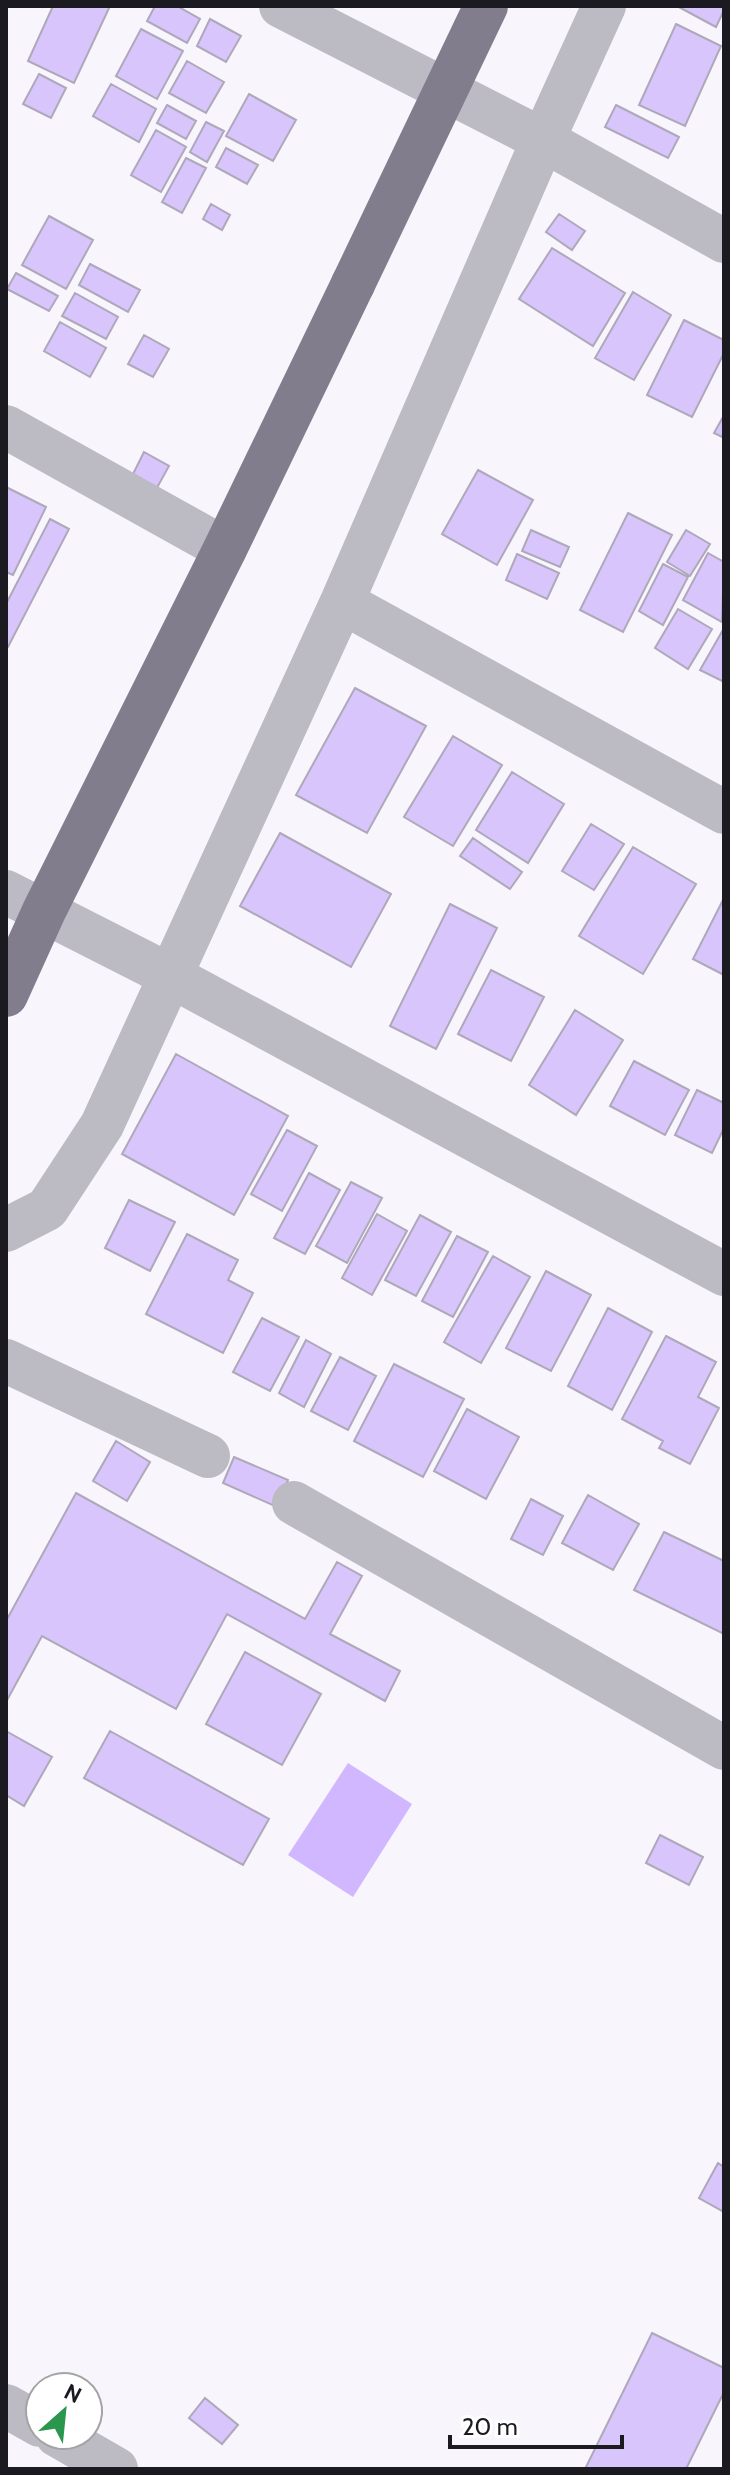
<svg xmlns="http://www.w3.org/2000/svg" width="730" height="2475" font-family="Cabin,sans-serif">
  <rect width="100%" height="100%" fill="#f8f5fd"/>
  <path fill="#d0b7ff" d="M 348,1763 L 412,1804 L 353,1897 L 288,1855 Z"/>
  <path fill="#d7c5fb" stroke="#aea8ba" stroke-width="2" d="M 53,6 L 110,6 L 74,83 L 28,61 Z
    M 155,6 L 177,6 L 200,19 L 187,43 L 147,21 Z
    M 677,6 L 724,6 L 724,10 L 716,27 Z
    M 210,19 L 241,36 L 226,62 L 197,46 Z
    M 676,24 L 721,46 L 685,126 L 639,105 Z
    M 141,29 L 183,51 L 157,99 L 116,76 Z
    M 187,61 L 224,82 L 206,113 L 169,93 Z
    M 39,74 L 66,88 L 51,118 L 23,104 Z
    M 111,84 L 156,109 L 139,142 L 93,116 Z
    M 249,94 L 296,120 L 273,161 L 226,136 Z
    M 167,105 L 196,121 L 186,139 L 157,123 Z
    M 616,105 L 679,137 L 668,158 L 605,127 Z
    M 206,122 L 224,131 L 207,162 L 190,152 Z
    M 156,130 L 186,147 L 161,192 L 131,175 Z
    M 226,148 L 258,165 L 247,184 L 216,167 Z
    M 186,158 L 206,168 L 182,213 L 162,202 Z
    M 211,204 L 230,215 L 222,230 L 203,219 Z
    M 559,214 L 585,231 L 572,250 L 546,232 Z
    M 49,216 L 93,240 L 66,289 L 22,265 Z
    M 552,248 L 625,293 L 593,346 L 519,299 Z
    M 90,264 L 140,290 L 128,312 L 79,285 Z
    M 16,273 L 58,296 L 49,311 L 7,289 Z
    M 633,292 L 671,315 L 634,380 L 595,358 Z
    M 75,293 L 118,317 L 106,339 L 62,316 Z
    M 684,320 L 724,340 L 724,353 L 692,417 L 647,395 Z
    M 60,322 L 106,348 L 90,377 L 44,351 Z
    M 144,335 L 169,349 L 153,377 L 128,364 Z
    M 724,415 L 724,438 L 714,433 Z
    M 144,452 L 169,466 L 153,495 L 129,482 Z
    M 478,470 L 533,500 L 497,565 L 442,534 Z
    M 6,487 L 46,507 L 13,575 L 6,572 Z
    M 628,513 L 672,535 L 623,632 L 580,610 Z
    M 50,519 L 69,529 L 8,647 L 6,646 L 6,604 Z
    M 531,530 L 569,547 L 560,567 L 522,551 Z
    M 686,530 L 710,544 L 690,576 L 667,562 Z
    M 708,553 L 724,562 L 722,622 L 683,600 Z
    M 517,554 L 559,573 L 547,599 L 506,580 Z
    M 663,564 L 688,577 L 663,625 L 639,611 Z
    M 678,609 L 712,629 L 688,669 L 655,648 Z
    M 724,628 L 724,682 L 700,670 Z
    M 355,688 L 426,726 L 367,833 L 296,795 Z
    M 453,736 L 502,765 L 453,846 L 404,817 Z
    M 512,772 L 564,804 L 528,863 L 476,830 Z
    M 591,824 L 624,844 L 594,890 L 562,871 Z
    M 280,833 L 391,894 L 351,967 L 240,906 Z
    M 473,838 L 522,872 L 510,889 L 460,856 Z
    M 633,847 L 696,884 L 643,974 L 579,936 Z
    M 724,898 L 724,975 L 693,959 Z
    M 450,904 L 497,928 L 436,1049 L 390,1026 Z
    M 491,970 L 544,997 L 511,1061 L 458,1034 Z
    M 575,1010 L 623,1040 L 576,1115 L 529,1085 Z
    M 176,1054 L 288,1116 L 234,1215 L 122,1154 Z
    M 634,1061 L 689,1090 L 665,1135 L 610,1106 Z
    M 697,1090 L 724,1103 L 724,1128 L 712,1153 L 675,1135 Z
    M 287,1130 L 317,1146 L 282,1211 L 251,1194 Z
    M 309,1173 L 340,1190 L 305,1254 L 274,1238 Z
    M 351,1182 L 382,1198 L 347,1263 L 316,1246 Z
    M 129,1200 L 175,1222 L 150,1271 L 105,1248 Z
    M 377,1214 L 407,1231 L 372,1295 L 342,1278 Z
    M 420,1215 L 451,1232 L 416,1296 L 385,1280 Z
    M 187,1234 L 238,1260 L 228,1280 L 253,1293 L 223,1353 L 146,1314 Z
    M 457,1236 L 488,1252 L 453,1317 L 422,1301 Z
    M 493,1256 L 530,1277 L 481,1363 L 444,1342 Z
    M 546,1271 L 591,1295 L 551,1371 L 506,1348 Z
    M 608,1308 L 652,1332 L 612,1410 L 568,1386 Z
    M 262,1318 L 299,1337 L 270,1391 L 233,1372 Z
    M 666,1336 L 716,1362 L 698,1397 L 719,1408 L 690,1464 L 659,1448 L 663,1441 L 622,1419 Z
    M 306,1340 L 331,1354 L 304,1407 L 279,1393 Z
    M 340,1357 L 376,1376 L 348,1430 L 311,1411 Z
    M 394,1364 L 464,1399 L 423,1477 L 354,1441 Z
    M 467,1409 L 519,1437 L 486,1499 L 434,1471 Z
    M 116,1441 L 150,1462 L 127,1501 L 93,1481 Z
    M 234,1457 L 288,1480 L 277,1507 L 223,1483 Z
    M 76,1493 L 305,1619 L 337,1562 L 362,1576 L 330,1634 L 400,1671 L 385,1701 L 227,1614 L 176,1709 L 42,1636 L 6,1702 L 6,1621 Z
    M 588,1495 L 639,1524 L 613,1570 L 562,1543 Z
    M 531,1499 L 563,1516 L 543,1555 L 511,1539 Z
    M 664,1532 L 724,1561 L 724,1634 L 634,1590 Z
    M 245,1652 L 321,1694 L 282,1765 L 206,1724 Z
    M 6,1731 L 52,1757 L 24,1806 L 6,1795 Z
    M 110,1731 L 269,1819 L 243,1865 L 84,1778 Z
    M 660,1835 L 703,1857 L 689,1885 L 646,1863 Z
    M 718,2163 L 724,2167 L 724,2212 L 699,2198 Z
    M 652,2333 L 724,2368 L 724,2392 L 686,2469 L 585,2469 Z
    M 205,2398 L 238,2425 L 222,2444 L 189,2418 Z"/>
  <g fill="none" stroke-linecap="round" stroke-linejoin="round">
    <path stroke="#bcbac2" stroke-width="44" d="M 281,6 L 543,140 L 724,241
      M 6,427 L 225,549
      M 342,602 L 724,812
      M 6,892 L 169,975 L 724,1274
      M 6,1230 L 47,1209 L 102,1125 L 342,602 L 543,140 L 604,6
      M 6,1361 L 208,1456
      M 294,1503 L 724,1748
      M 6,2406 L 40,2425
      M 57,2435 L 116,2469"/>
    <path stroke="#827d8d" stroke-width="44" d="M 6,995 L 44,911 L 225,549 L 353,284"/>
    <path stroke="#827d8d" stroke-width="44" d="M 353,284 L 486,6"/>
  </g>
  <rect width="730" height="2475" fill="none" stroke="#1c1a21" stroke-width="16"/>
  <g transform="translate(64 2411) rotate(27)"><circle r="38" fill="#ffffff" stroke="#a4a3a6" stroke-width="2"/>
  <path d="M0-6L14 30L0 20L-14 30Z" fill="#2b964e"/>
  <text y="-12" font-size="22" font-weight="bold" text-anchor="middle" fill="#1c1a21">N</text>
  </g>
  <path d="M450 2435v12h172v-12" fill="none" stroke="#1c1a21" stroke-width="4"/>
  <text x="462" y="2435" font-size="24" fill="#1c1a21" stroke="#ffffff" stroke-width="6" paint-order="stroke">20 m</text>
</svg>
